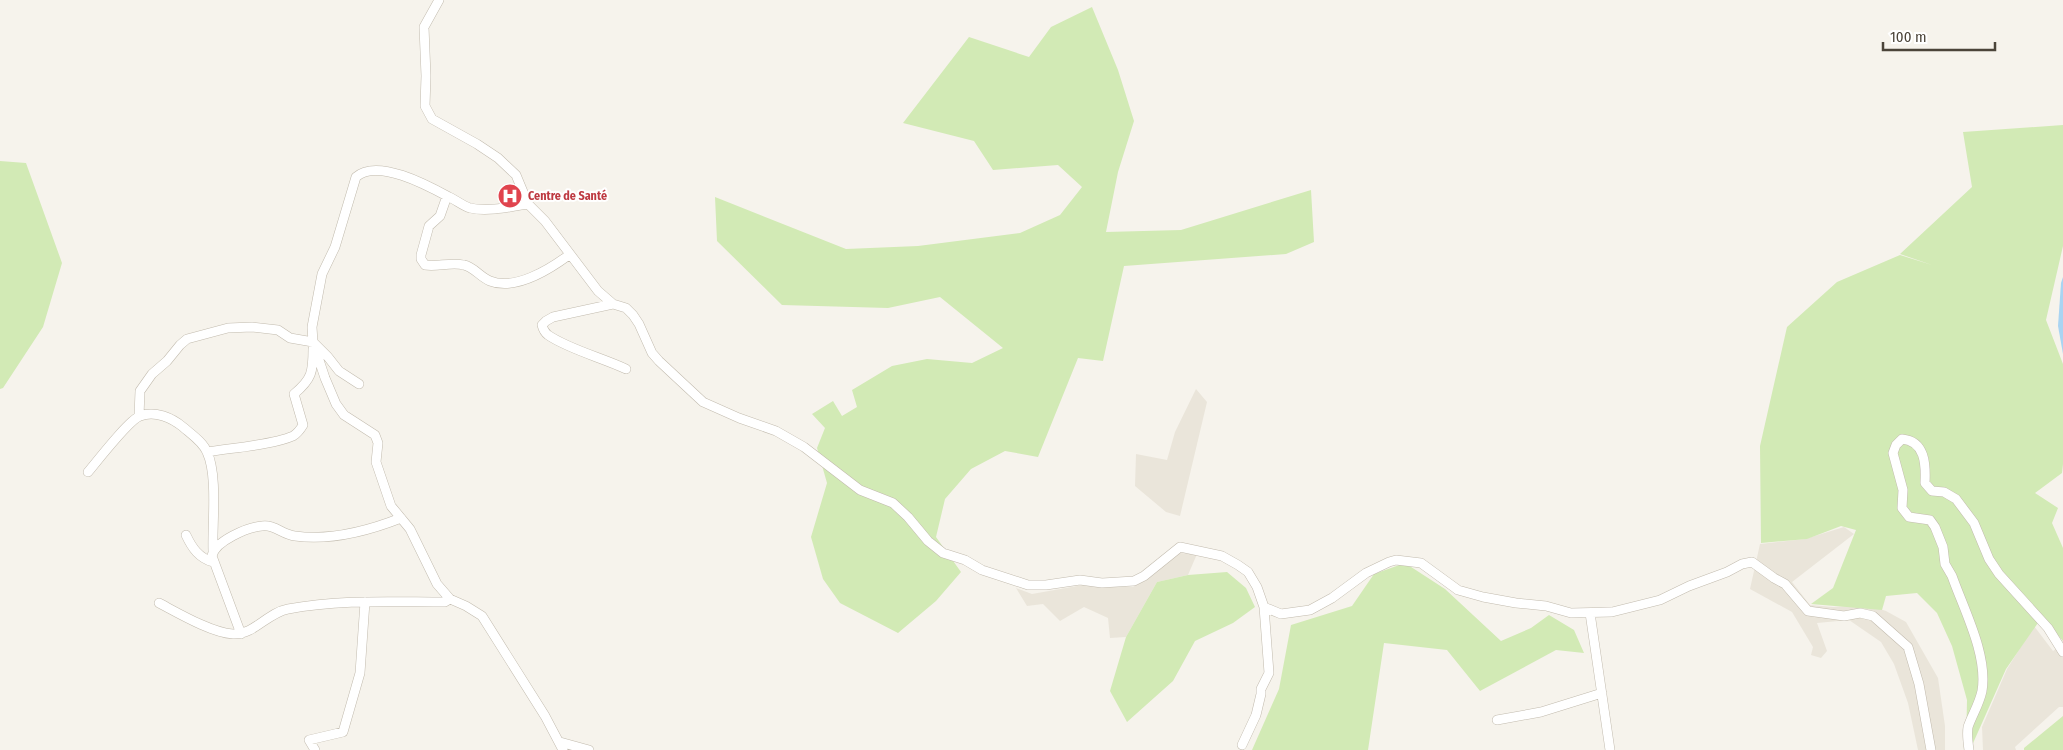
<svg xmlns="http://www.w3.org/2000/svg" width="2063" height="750" font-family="'Fira Sans Condensed',sans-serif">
  <rect width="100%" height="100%" fill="#f6f3ec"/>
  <path fill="#eae5da" d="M 1196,389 L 1207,402 L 1180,516 L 1166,512 L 1135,486 L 1136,454 L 1167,460 L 1175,432 Z
    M 1844,527 L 1854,534 L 1792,582 L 1810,605 L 1833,607 L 1867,605 L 1886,611 L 1906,622 L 1938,678 L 1945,726 L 1945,750 L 1918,750 L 1908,703 L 1894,664 L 1881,642 L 1849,620 L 1817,623 L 1827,651 L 1821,658 L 1811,655 L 1813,647 L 1792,612 L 1750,589 L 1760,544 L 1805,539 Z
    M 1178,553 L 1197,554 L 1188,575 L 1157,582 L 1126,637 L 1110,638 L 1108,618 L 1084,607 L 1060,621 L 1043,604 L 1027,606 L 1016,588 L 1032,594 L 1083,585 L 1133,587 Z
    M 2034,626 L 2053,651 L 2063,644 L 2063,707 L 2059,707 L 2015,747 L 2016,750 L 1983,750 L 1982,727 L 2007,669 Z"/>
  <path fill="#d2eab5" d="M 1092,7 L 1118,70 L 1134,121 L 1118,172 L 1106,232 L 1181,230 L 1311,190 L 1314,242 L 1286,254 L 1124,266 L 1103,361 L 1078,358 L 1038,457 L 1005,451 L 971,469 L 945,499 L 936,537 L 961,572 L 936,601 L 898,633 L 840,603 L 823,579 L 811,537 L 827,483 L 817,448 L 825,428 L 812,414 L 833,401 L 842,416 L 857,407 L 852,390 L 892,366 L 927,359 L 972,363 L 1003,348 L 940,297 L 888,308 L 782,305 L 717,241 L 715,197 L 846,249 L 918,246 L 1020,233 L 1060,215 L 1082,187 L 1058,165 L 993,170 L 974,141 L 903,123 L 969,37 L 1029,57 L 1051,27 Z
    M 2063,125 L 2063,246 L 2046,320 L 2063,364 L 2063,464 L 2062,473 L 2035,493 L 2058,508 L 2052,523 L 2063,548 L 2063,641 L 2042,617 L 2006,669 L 1970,750 L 1966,750 L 1967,700 L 1952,646 L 1937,613 L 1917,593 L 1886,596 L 1882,610 L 1811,604 L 1833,588 L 1856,530 L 1841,526 L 1807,539 L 1761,543 L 1760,446 L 1787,327 L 1837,282 L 1900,255 L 1932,265 L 1900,254 L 1972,187 L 1963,132 Z
    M 0,161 L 26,163 L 62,263 L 43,327 L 3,388 L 0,389 Z
    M 1405,563 L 1445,589 L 1501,641 L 1531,628 L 1549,615 L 1574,630 L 1584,653 L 1556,650 L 1480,691 L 1447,650 L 1384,643 L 1368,750 L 1252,750 L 1279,689 L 1291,625 L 1352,606 L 1374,574 Z
    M 1227,572 L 1246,588 L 1255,607 L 1233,623 L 1195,641 L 1173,681 L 1127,722 L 1110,691 L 1126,637 L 1157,582 L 1188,575 Z
    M 2063,716 L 2063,750 L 2024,750 L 2024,748 Z"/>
  <path fill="#a9d4f2" d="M 2063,277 L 2063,354 L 2058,326 L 2061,283 Z"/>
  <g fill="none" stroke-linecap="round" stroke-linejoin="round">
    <defs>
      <path id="street" d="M 439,0 L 424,27 L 426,76 L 425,106 L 432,119 L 477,144 L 498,158 L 516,175 L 528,204 C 510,207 487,212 470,208 C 463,206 456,200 449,197 C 427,185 377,158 356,177 L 335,247 L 322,274 L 312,327 L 313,342 L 325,378 L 336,404 L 344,415 L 375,435 L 378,443 L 376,462 L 391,506 L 410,529 L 437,584 L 450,599 L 466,606 L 482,616 L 545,716 L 563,750
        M 447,196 L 440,216 L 429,226 L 421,255 L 421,259 L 425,265 C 437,267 451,262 464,265 C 474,267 480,277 490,281 C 515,291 550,269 569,255
        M 528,204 L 545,221 L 598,291 L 613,304 L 626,308 L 633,315 L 639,324 L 652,353 L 659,361 L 703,402 L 739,418 L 776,431 L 804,447 L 860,490 L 893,503 L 908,517 L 928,541 L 943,553 L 965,560 L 982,570 L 1028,585 L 1046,585 L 1080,580 L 1102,583 L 1134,581 L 1144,576 L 1180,547 L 1222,556 L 1238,565 L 1248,572 L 1257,587 L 1264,607 L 1269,673 L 1261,689 L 1261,694 L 1256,715 L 1242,745
        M 613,304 L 553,317 L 546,321 L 542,325 C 543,329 544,332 548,335 C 568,349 603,358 626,369
        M 139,416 L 140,391 L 152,374 L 167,361 L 180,345 L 187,339 L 228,328 L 252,327 L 278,330 L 290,338 L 313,342 L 328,357 L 339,371 L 359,384
        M 207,452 C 230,448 273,445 293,436 C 298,433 300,430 303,425 L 294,394 C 312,379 313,372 313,349
        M 88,472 C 98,460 129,420 140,416 C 155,410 172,418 183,427 C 191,434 203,442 207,452 C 218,475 212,524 213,551
        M 186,535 C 192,548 199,558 213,562
        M 159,603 C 178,613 212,633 233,634 C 254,635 267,613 288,609 C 339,599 393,602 445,602 L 450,599
        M 1264,607 L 1281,614 L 1310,610 L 1332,598 L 1366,573 L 1389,562 L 1396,560 L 1421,563 L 1458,590 L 1483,597 L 1516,603 L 1546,606 L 1571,613 L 1612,612 L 1660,600 L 1689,586 L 1727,572 L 1742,564 L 1752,562 L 1774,578 L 1785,584 L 1808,611 L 1844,616 L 1860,613 L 1873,616 L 1908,647 L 1919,684 L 1931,750
        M 1590,613 L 1610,750
        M 241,634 L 212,556 C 215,541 248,527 262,526 C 274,524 283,535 295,536 C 331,541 368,531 401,518
        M 1497,720 L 1541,712 L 1602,693
        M 560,742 L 589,750
        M 315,750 L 309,740 L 343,732 L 360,673 L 365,602
        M 1969,750 C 1968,743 1967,733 1968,727 C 1972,715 1979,705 1982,691 C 1988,655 1964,610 1952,576 L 1945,564 L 1943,547 L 1935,527 L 1930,520 L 1909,517 L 1902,508 L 1903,490 L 1893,453 L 1896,445 L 1902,439 C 1925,441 1926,464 1925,483 L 1932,491 L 1944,492 L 1956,499 L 1974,523 L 1989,559 L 1999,574 L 2048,628 L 2063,652"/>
    </defs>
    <use href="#street" stroke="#c2bbae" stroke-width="10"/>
    <use href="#street" stroke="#fff" stroke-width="9"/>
  </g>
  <defs>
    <symbol id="hospital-disc" viewBox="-11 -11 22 22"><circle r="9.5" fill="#e0444e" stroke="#fff"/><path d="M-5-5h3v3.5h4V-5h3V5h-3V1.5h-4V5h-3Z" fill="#fff"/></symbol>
  </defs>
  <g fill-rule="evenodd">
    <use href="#hospital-disc" x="496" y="182" width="28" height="28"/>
  </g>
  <g text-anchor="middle" stroke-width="4" stroke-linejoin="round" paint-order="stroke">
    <g font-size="12" font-weight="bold" fill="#be3a42" stroke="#fff" text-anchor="start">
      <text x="528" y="200">Centre de Santé</text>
    </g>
  </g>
  <path d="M1883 42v8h112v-8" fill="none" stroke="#4b4439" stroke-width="2.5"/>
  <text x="1890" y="42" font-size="15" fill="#4b4439" stroke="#ffffff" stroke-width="4" paint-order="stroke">100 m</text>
</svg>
